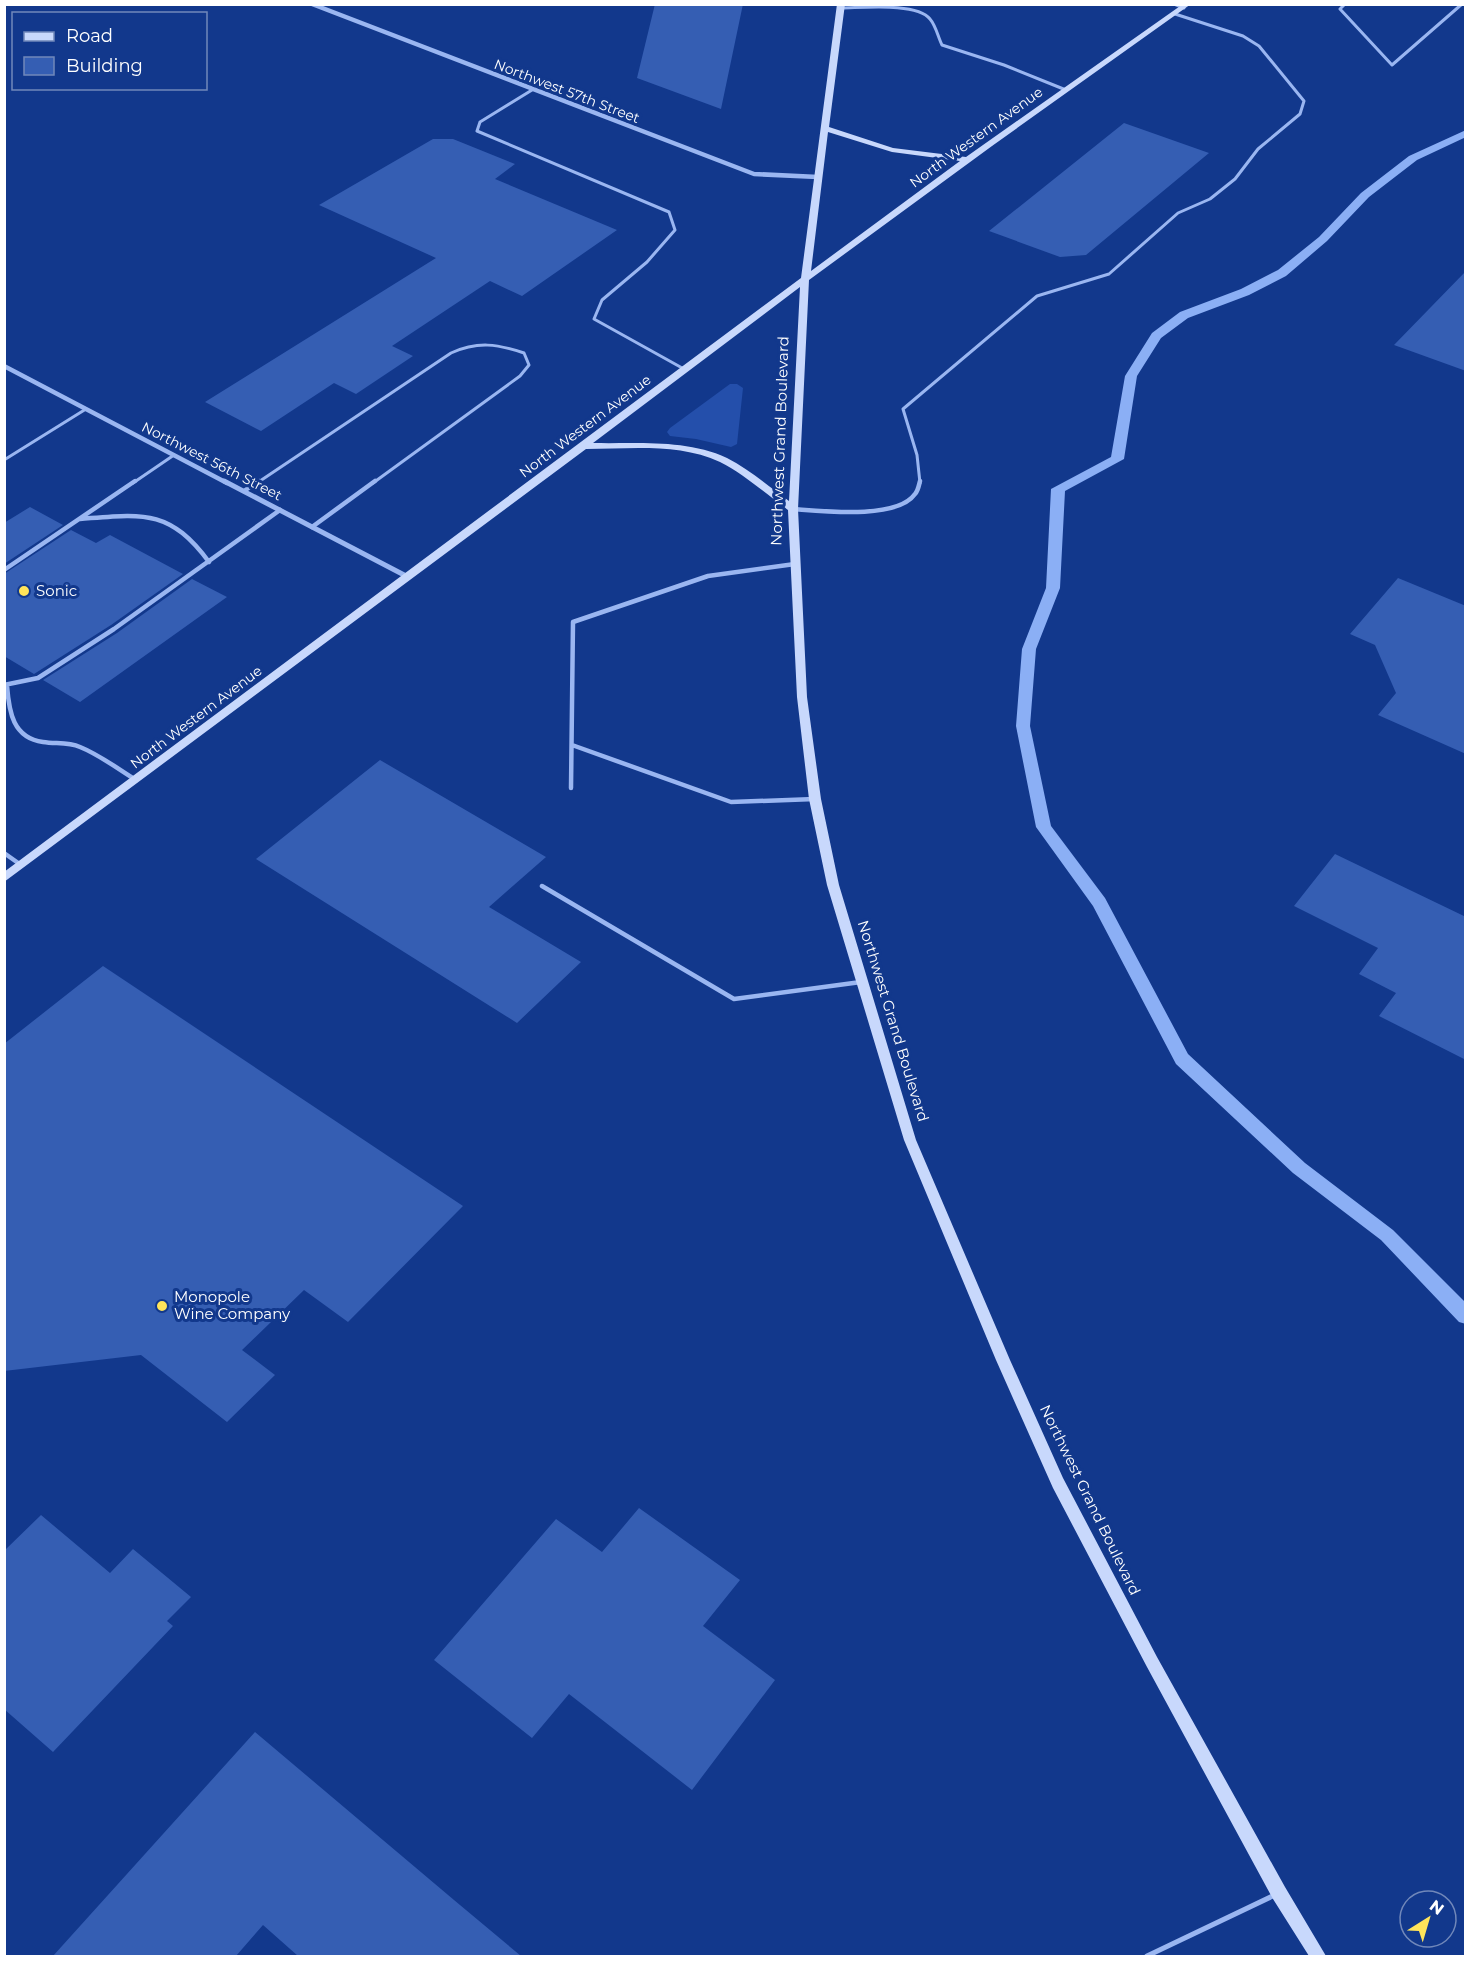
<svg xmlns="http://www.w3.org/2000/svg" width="1470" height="1961" font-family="Montserrat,sans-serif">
  <rect width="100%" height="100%" fill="#12388c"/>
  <path fill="#244fab" d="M 730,384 L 737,384 L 743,388 L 737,444 L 731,447 L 696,439 L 670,436 L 667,432 L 670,428 Z"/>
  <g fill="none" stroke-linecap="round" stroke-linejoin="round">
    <path fill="#8baff5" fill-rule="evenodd" d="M 1466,130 L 1466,137 L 1417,160 L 1369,197 L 1327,241 L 1286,276 L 1249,295 L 1188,318 L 1161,338 L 1137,376 L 1124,459 L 1065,491 L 1060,588 L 1036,649 L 1030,726 L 1051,826 L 1105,898 L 1188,1054 L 1305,1163 L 1393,1230 L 1466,1303 L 1466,1324 L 1459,1322 L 1381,1240 L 1293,1173 L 1176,1064 L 1093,906 L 1036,827 L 1016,726 L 1022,649 L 1046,588 L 1051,489 L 1111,457 L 1125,376 L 1152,333 L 1180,312 L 1241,289 L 1278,270 L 1319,237 L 1361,193 L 1409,156 Z"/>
  </g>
  <path fill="#355eb3" d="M 655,4 L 743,4 L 721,109 L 637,78 Z
    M 1124,123 L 1209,153 L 1086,255 L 1060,257 L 989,231 Z
    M 433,139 L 453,139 L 515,164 L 495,179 L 617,230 L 522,296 L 490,281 L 392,346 L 413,356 L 356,394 L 334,383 L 261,431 L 205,402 L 436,258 L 319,205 Z
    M 1466,271 L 1466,371 L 1394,345 Z
    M 30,507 L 63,525 L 4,564 L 4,523 Z
    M 71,530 L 96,543 L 110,535 L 183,574 L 111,625 L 34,674 L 4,656 L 4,574 Z
    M 1398,578 L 1466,606 L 1466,754 L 1378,715 L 1396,693 L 1375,645 L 1350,634 Z
    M 192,579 L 227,597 L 80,702 L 43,680 L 117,633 Z
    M 380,760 L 546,857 L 489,907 L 581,962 L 517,1023 L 256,859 Z
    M 1335,854 L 1466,917 L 1466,1060 L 1379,1016 L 1396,993 L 1359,974 L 1378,948 L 1294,906 Z
    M 103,966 L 463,1206 L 348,1322 L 304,1290 L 242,1350 L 275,1375 L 227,1422 L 141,1355 L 4,1371 L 4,1044 Z
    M 639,1508 L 740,1580 L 703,1626 L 775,1680 L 692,1790 L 569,1694 L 532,1738 L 434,1660 L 556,1519 L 602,1552 Z
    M 41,1515 L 110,1573 L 133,1549 L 191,1597 L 167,1621 L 173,1626 L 53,1752 L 4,1709 L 4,1551 Z
    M 255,1732 L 454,1900 L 521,1956 L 298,1956 L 263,1925 L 236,1956 L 53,1956 Z"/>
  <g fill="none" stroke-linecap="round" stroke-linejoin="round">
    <path stroke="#9ab6f1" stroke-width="3" d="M 1174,4 L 1184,8
      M 1345,4 L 1340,9 L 1392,65 L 1462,4
      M 841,8 C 861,8 917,2 930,19 C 936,26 938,37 942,45 L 1004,65 L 1066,90
      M 532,90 L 480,122 L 477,131 L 669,212 L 675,230 L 647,262 L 602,300 L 594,319 L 684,369
      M 4,460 L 86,409
      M 133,483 L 174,455
      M 257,483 L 451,353 C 478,341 497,344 524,353 L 529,365 L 520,376 L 373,483
      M 920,483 L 917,455 L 903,409 L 1037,296 L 1109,274 L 1178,213 L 1210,199 L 1235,179 L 1258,149 L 1300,114 L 1304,101 L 1259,46 L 1243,36 L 1175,14"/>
    <path stroke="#9ab6f1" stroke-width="4.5" d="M 244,491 L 259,481
      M 793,509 C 821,511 897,520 915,494 C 918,491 919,485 920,481
      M 80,519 C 142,514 169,508 209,562
      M 312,527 L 375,481
      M 4,570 L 135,481
      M 4,685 L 38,678 L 114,629 L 280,510
      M 7,686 C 9,712 13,738 43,742 C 56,744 68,742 80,747 C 100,755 118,769 136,780
      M 572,745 L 731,802 L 815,799
      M 571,788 L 573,622 L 708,576 L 795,564
      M 4,853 L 21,865
      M 542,886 L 734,999 L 861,982"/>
    <path stroke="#9ab6f1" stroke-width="5" d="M 1147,1956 L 1277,1894"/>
    <path stroke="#9ab6f1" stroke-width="4.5" d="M 312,4 L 754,174 L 818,177
      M 4,366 L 227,483"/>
    <path stroke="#9ab6f1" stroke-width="5" d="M 224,481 L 408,577"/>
    <path fill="#c8d8fc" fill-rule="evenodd" d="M 837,4 L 845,4 L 829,127 L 893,148 L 966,157 L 1183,4 L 1191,4 L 992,146 L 809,280 L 798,509 L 807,697 L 821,799 L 839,885 L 916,1140 L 1010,1360 L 1063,1478 L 1157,1657 L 1285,1887 L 1326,1956 L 1309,1956 L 1273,1899 L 1147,1667 L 1053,1488 L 996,1360 L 904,1140 L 827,885 L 809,799 L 797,697 L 788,510 C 766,494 744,474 720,462 C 679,443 630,449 586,449 L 4,882 L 4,872 L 801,278 ZM 828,132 L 892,152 L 960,161 L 811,271 ZM 800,287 L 789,501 C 769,487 749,469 727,458 C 686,439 637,444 593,443 Z"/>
  </g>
  <g fill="#ffe45a" stroke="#12388c" stroke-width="2">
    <circle cx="24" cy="591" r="6"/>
    <circle cx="162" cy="1306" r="6"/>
  </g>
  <g text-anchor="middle" stroke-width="6" stroke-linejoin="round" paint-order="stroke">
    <g font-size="14" fill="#fff" stroke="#12388c">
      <text transform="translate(567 91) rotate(21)" y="5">Northwest 57th Street</text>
      <text transform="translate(976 137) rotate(-36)" y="5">North Western Avenue</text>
      <text transform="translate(585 426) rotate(-37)" y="5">North Western Avenue</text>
      <text transform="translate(212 461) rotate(27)" y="5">Northwest 56th Street</text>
      <text transform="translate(196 717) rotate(-37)" y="5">North Western Avenue</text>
    </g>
    <g font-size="15" fill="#fff" stroke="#12388c">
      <text transform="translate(780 441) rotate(-88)" y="5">Northwest Grand Boulevard</text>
      <text transform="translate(893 1021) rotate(73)" y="5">Northwest Grand Boulevard</text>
      <text transform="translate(1090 1500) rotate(64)" y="5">Northwest Grand Boulevard</text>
    </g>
    <g font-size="15" fill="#fff" stroke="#12388c" text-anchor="start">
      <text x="36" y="596">Sonic</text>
      <text x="174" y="1302">Monopole<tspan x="174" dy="17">Wine Company</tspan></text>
    </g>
  </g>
  <rect width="1470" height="1961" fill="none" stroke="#ffffff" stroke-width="12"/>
  <rect x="12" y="12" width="195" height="78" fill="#12388c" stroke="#7188ba" stroke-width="1.5"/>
  <rect x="24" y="32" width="30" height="9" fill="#c8d8fc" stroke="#7188ba" stroke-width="1.5"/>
  <text x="66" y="42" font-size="18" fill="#ffffff">Road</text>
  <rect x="24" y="57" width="30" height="18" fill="#355eb3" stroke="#7188ba" stroke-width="1.5"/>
  <text x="66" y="72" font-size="18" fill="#ffffff">Building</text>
  <g transform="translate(1428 1919) rotate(37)"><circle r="28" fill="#12388c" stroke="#7188ba" stroke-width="1.5"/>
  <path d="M0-4.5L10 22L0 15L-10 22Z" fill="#ffe45a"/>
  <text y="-9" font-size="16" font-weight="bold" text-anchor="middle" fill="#ffffff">N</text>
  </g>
</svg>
